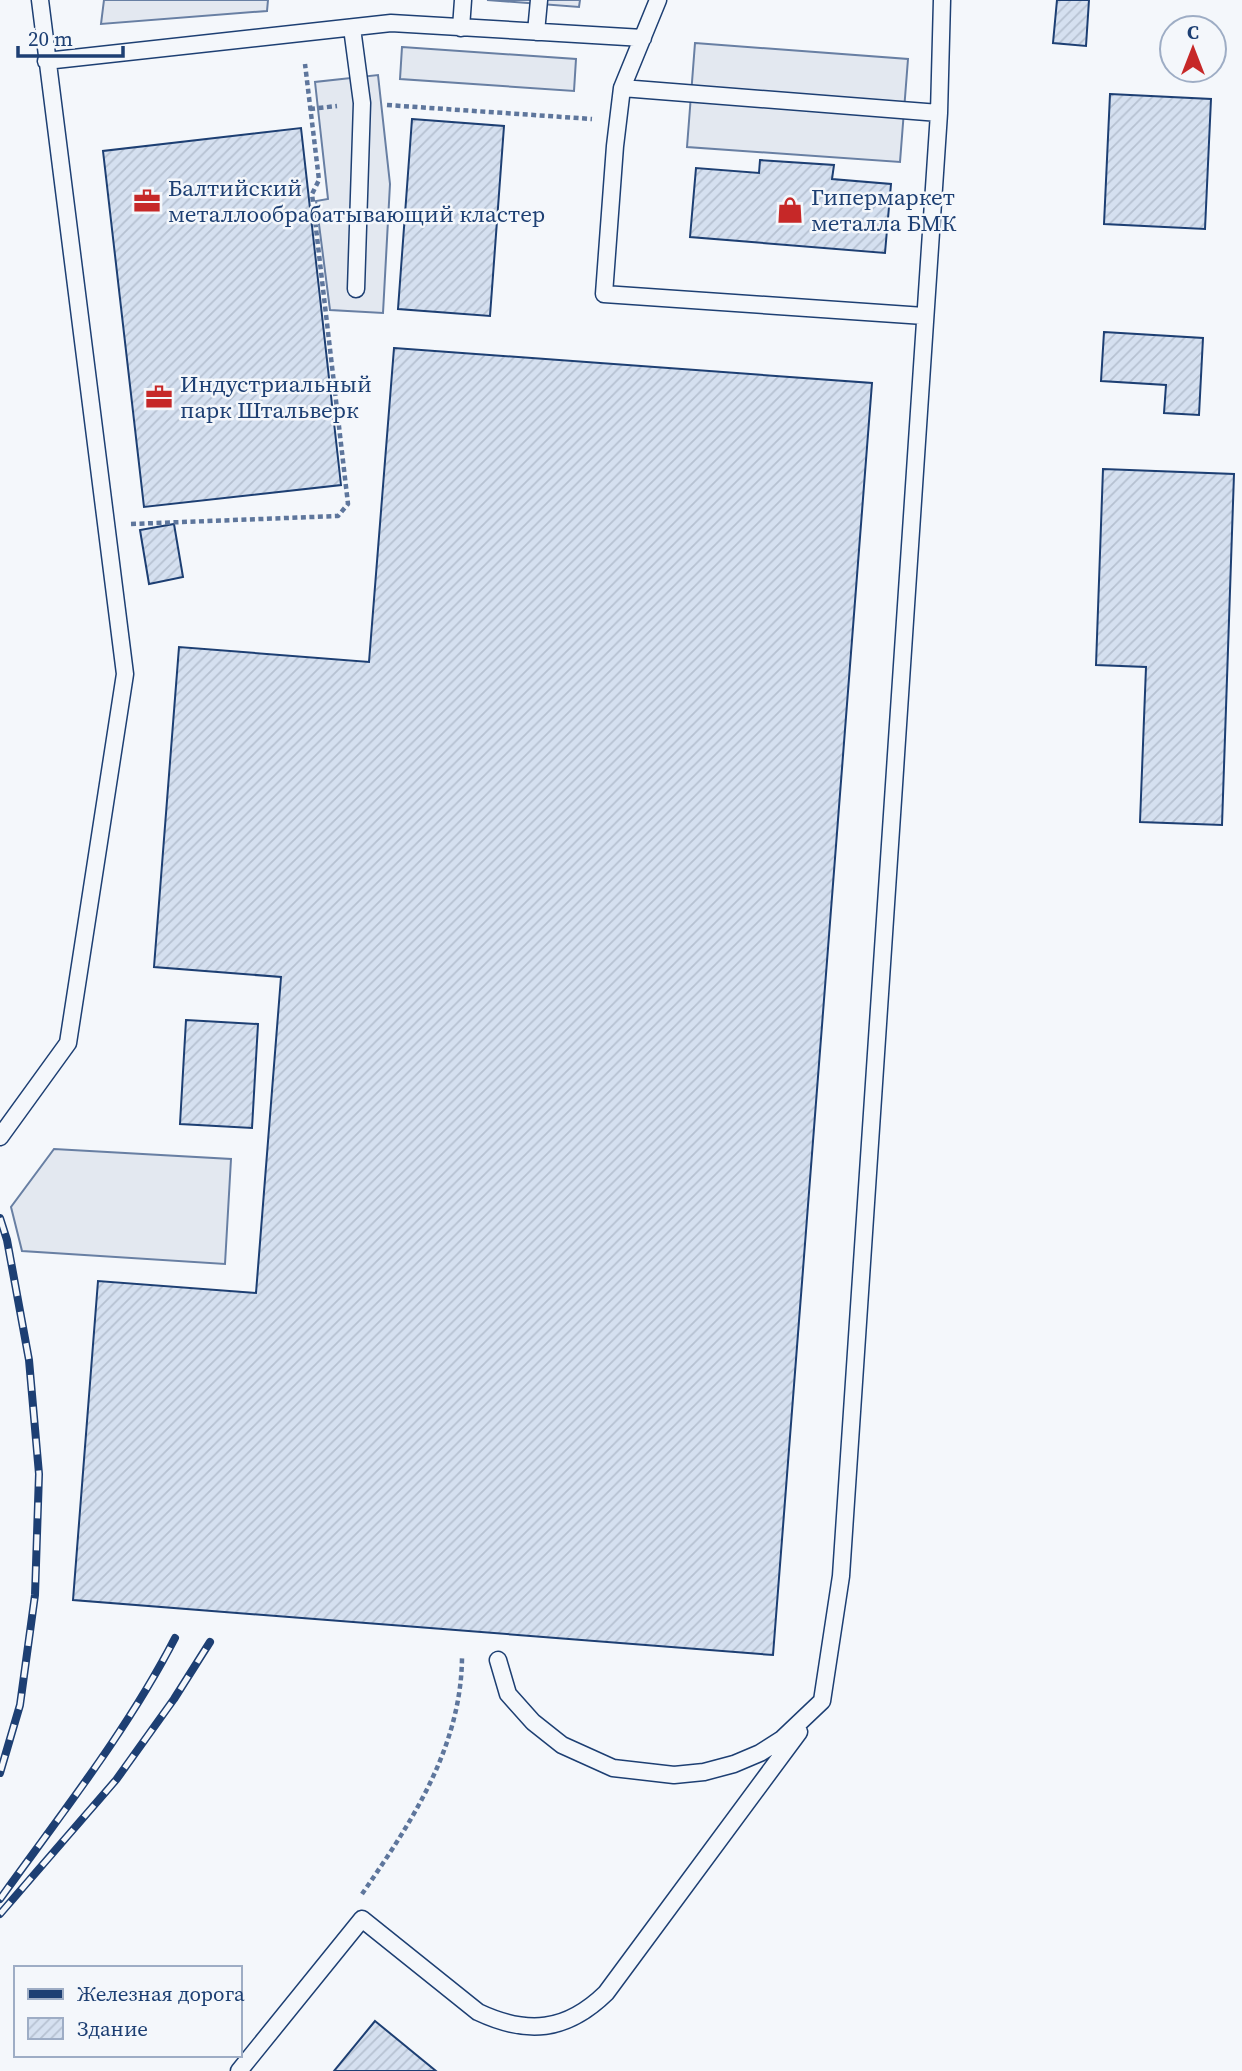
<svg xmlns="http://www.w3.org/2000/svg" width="1242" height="2071" font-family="'Source Serif 4',serif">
  <defs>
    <pattern id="building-hatch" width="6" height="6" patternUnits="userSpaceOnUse" patternTransform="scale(1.75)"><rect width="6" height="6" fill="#d5e0f0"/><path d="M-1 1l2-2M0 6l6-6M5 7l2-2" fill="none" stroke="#b6c1d1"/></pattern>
  </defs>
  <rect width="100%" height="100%" fill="#f4f7fb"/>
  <path fill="#e3e8f0" stroke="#687fa3" stroke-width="2" d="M 104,0 L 268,0 L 267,11 L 101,24 Z
    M 487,0 L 580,0 L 579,7 Z
    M 695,43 L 908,59 L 900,162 L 687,147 Z
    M 402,47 L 576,59 L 574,91 L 400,79 Z
    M 378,75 L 390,184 L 383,313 L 330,310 L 316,201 L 328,199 L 315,82 Z
    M 54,1149 L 231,1159 L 225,1264 L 22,1251 L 11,1207 Z"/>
  <path fill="url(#building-hatch)" stroke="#1d3f73" stroke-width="2" d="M 1057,0 L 1089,0 L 1086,46 L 1053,43 Z
    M 1110,94 L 1211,99 L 1205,229 L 1104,224 Z
    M 412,119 L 504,126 L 490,316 L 398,309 Z
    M 301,128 L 341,485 L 144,507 L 103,151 Z
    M 760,160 L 834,165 L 832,179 L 891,184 L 885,253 L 690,237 L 696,168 L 759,173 Z
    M 1104,332 L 1203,338 L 1199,415 L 1164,413 L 1166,385 L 1101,381 Z
    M 394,348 L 872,383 L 773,1655 L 73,1600 L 98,1281 L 256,1293 L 281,977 L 154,967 L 179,647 L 369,662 Z
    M 1103,469 L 1234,474 L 1222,825 L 1140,822 L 1146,667 L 1096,665 Z
    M 174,524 L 183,577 L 149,584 L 140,530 Z
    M 186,1020 L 258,1024 L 252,1128 L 180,1124 Z
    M 375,2021 L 436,2071 L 334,2071 Z"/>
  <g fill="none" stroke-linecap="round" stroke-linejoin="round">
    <defs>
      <path id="service" d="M 658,0 L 622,88 L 615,146 L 604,294 L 924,316
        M 352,28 L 362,103 L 356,289
        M 461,28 L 463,0
        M 536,32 L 539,0
        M 46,61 L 391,23 L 643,38
        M 622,88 L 939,113
        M 0,1137 L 68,1043 L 125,674 L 40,0
        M 498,1660 L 508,1694 L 533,1722 L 562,1745 L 613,1768 L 674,1775 L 704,1772 L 734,1764 L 760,1753 L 782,1739 L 822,1701 L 841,1576 L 939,113 L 942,0
        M 239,2071 L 362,1919 L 478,2012 C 527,2035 566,2032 606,1993 L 799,1732"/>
    </defs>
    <use href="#service" stroke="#1d3f73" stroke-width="19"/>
    <path stroke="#5e769c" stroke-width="4.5" stroke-dasharray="5 3.5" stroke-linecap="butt" d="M 387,105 L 592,119
      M 310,109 L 337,106
      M 131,524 L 338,516 L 348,504 L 312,194 L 319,180 L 305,64
      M 362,1894 C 411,1823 461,1748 462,1658"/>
    <use href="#service" stroke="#f4f7fb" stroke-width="16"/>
    <defs>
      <path id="rail" d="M 0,1218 L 7,1240 L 29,1360 L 39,1474 L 35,1595 L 20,1705 L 0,1773
        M 0,1899 C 61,1814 127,1731 175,1638
        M 0,1914 L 116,1780 L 174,1699 L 210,1642"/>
    </defs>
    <use href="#rail" stroke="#1d3f73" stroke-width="8"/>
    <use href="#rail" stroke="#f4f7fb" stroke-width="5" stroke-dasharray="16" stroke-linecap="butt"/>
  </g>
  <defs>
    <symbol id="office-bare" viewBox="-9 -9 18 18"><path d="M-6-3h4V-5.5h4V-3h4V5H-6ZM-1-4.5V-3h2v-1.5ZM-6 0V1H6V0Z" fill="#c62828" stroke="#f4f7fb" stroke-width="2.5" paint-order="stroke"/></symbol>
    <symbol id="shop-bare" viewBox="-9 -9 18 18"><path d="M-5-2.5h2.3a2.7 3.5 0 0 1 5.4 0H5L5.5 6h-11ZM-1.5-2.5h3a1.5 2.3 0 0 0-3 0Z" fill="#c62828" stroke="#f4f7fb" stroke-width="2.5" paint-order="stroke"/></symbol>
  </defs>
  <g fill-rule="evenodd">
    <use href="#office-bare" x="128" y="182" width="38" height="38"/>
    <use href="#shop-bare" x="771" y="191" width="38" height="38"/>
    <use href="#office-bare" x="140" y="378" width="38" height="38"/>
  </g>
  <g text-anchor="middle" stroke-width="5" stroke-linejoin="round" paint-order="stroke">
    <g font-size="23" fill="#1d3f73" stroke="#f4f7fb" text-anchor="start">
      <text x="168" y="196">Балтийский<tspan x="168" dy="26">металлообрабатывающий кластер</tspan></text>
      <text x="811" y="205">Гипермаркет<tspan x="811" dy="26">металла БМК</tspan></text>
      <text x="180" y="392">Индустриальный<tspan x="180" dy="26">парк Штальверк</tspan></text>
    </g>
  </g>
  <rect x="14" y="1966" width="228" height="91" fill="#f4f7fb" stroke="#9eadc5" stroke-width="2"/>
  <rect x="28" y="1989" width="35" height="10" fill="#1d3f73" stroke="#9eadc5" stroke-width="2"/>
  <text x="77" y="2001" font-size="21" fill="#1d3f73">Железная дорога</text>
  <rect x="28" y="2018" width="35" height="21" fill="url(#building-hatch)" stroke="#9eadc5" stroke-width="2"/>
  <text x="77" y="2036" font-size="21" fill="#1d3f73">Здание</text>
  <g transform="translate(1193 49)"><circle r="33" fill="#f4f7fb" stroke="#9eadc5" stroke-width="2"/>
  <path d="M0-5L12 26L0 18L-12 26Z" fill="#c62828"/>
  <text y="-10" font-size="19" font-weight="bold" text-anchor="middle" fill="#1d3f73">С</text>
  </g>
  <path d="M18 46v10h105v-10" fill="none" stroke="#1d3f73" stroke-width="3.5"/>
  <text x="28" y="46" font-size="21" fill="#1d3f73" stroke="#f4f7fb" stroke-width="5" paint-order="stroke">20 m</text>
</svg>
